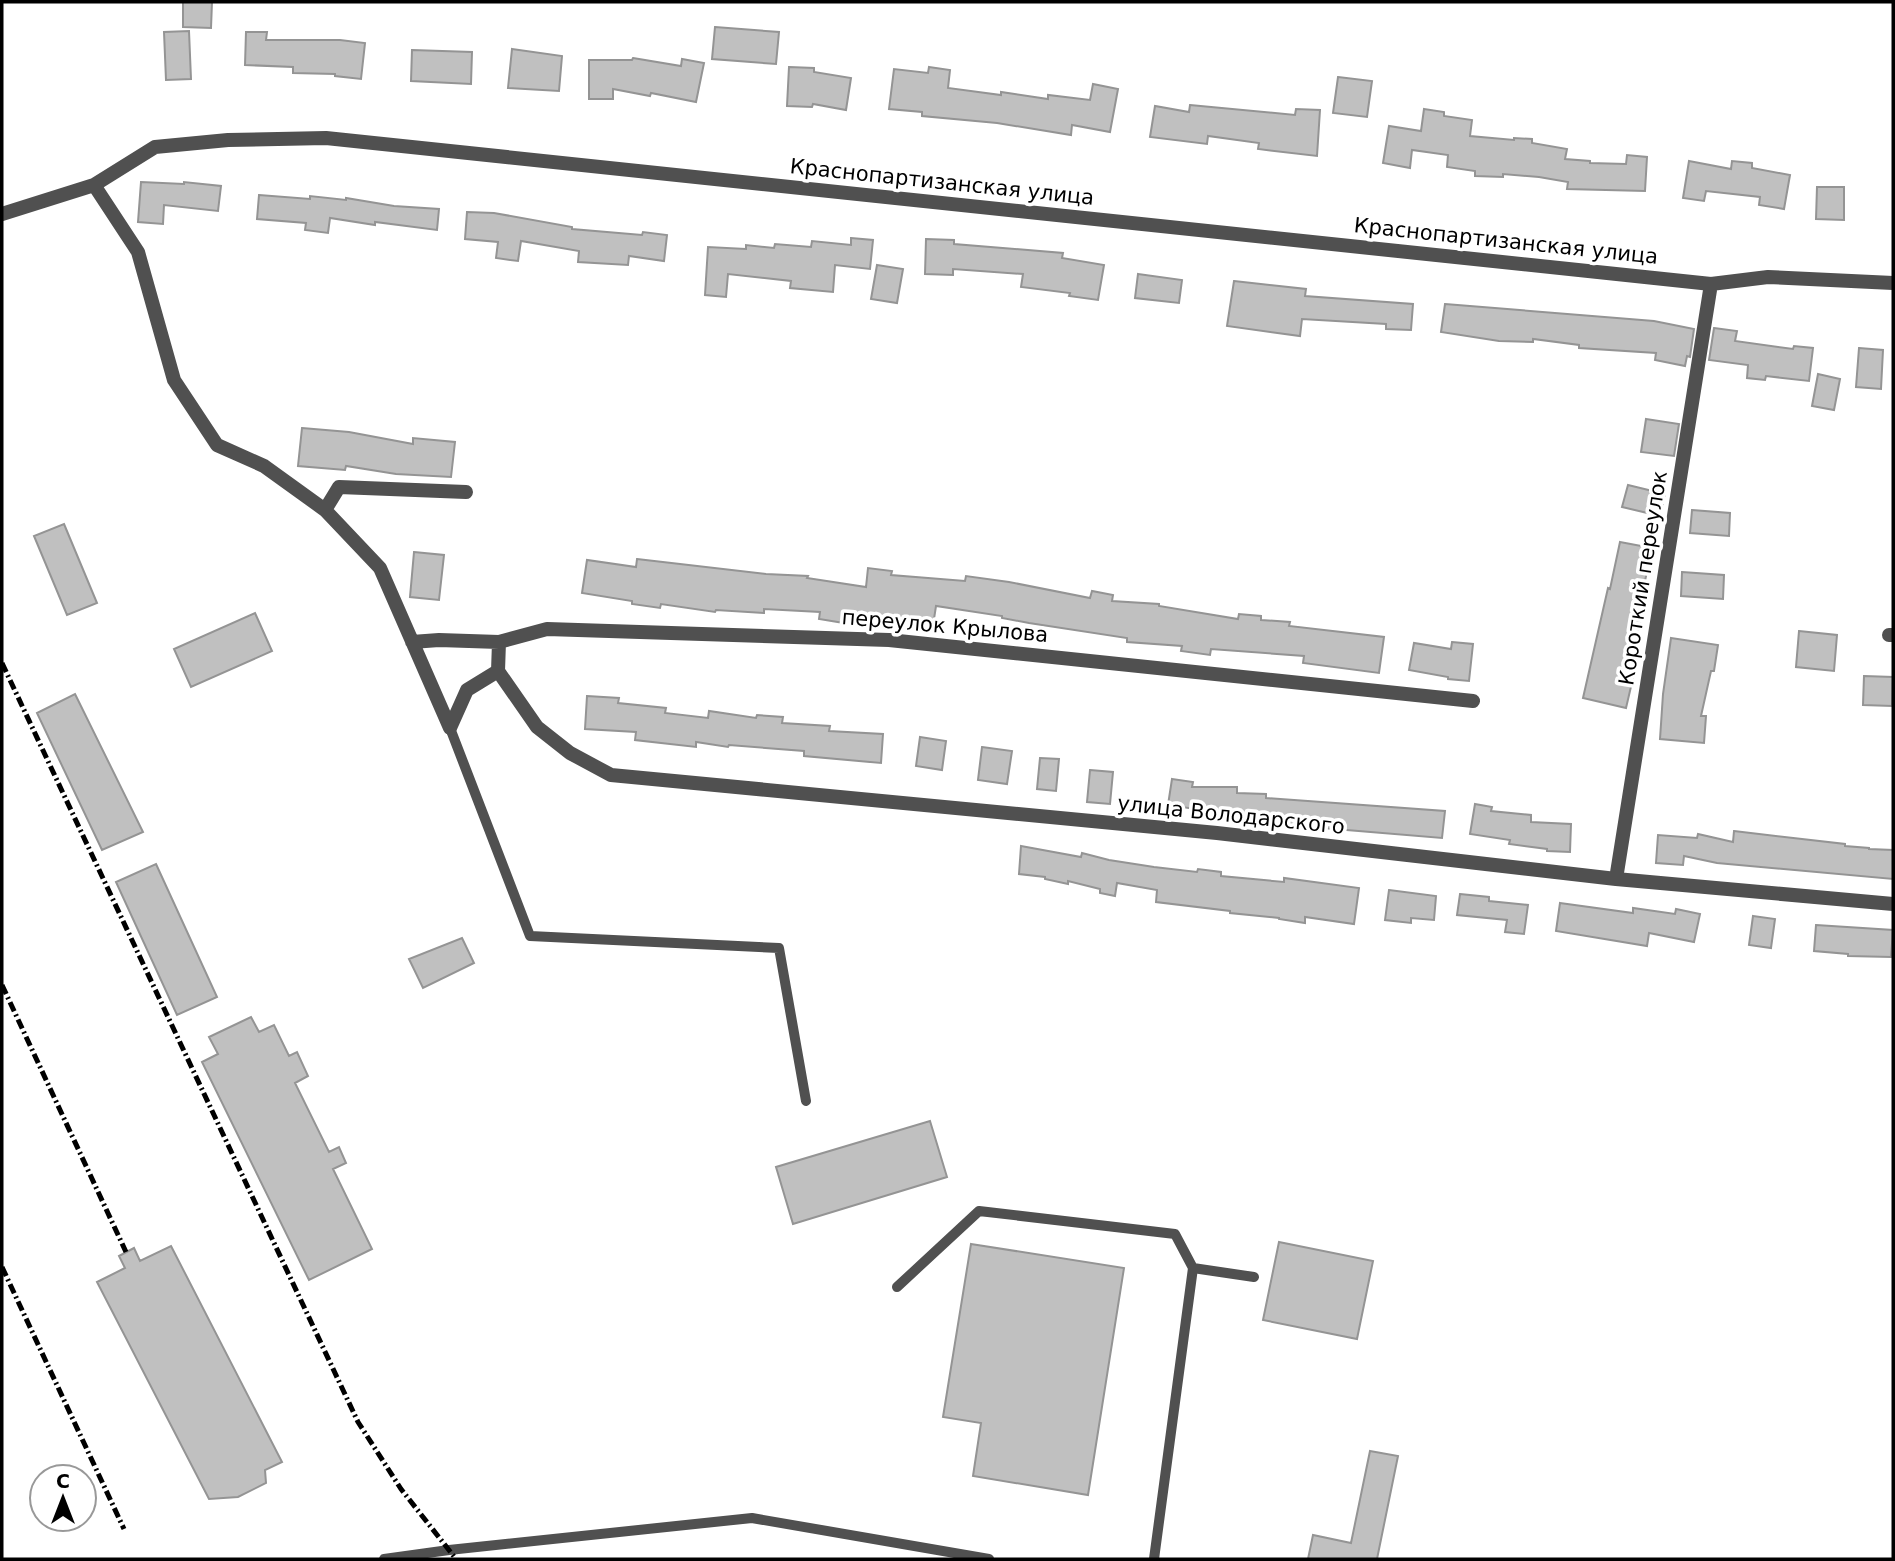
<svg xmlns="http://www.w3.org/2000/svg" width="1895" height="1561" font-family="'DejaVu Sans',sans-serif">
  <rect width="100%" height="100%" fill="#fff"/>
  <path fill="#c0c0c0" stroke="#949494" stroke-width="2" d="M 183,2 L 212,2 L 211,28 L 183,27 Z
    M 715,27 L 779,32 L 776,64 L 712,59 Z
    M 189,31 L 191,79 L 166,80 L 164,32 Z
    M 246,32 L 267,32 L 266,40 L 340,40 L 365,43 L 361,79 L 335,76 L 335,74 L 293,73 L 293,67 L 245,65 Z
    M 512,49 L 562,56 L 559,91 L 508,88 Z
    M 412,50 L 472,52 L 471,84 L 411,81 Z
    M 633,58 L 681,66 L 682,59 L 704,63 L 696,102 L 651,93 L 650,96 L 613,89 L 613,99 L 589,99 L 589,60 L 632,60 Z
    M 789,67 L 814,68 L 814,72 L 851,78 L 846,110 L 813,104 L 812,107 L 787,106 Z
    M 929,67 L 950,70 L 948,88 L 1001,95 L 1001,92 L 1048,99 L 1048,95 L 1090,100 L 1093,84 L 1118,89 L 1110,132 L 1072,125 L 1071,135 L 997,123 L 922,116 L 922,112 L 889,109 L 894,69 L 928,73 Z
    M 1338,77 L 1372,81 L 1367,117 L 1333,113 Z
    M 1190,105 L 1295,115 L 1296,109 L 1320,110 L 1317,156 L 1258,149 L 1259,143 L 1208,136 L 1207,144 L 1150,137 L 1155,106 L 1189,112 Z
    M 1424,109 L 1444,112 L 1444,116 L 1472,120 L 1470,136 L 1514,140 L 1514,138 L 1532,139 L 1532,143 L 1567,149 L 1565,159 L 1590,161 L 1590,163 L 1626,164 L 1627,155 L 1647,157 L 1645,191 L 1567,189 L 1568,182 L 1539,177 L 1503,174 L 1503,177 L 1475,176 L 1475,171 L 1447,167 L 1448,155 L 1412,150 L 1410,168 L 1383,163 L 1389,126 L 1421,131 Z
    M 1689,161 L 1731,169 L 1732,161 L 1752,163 L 1752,168 L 1790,175 L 1784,209 L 1759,205 L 1760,197 L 1706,191 L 1704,201 L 1683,198 Z
    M 141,182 L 184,184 L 184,182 L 221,186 L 218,211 L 164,205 L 163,224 L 138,222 Z
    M 1817,187 L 1844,187 L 1844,220 L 1816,219 Z
    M 259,195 L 310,199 L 310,196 L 346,200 L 346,198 L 394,206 L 439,209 L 437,230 L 375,222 L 375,225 L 330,218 L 328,233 L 305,230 L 306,223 L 257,219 Z
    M 467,212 L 494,213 L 572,227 L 572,229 L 642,235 L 643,232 L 667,235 L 664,261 L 629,256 L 628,265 L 578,262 L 579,251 L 521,241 L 518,261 L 496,258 L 498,242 L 465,239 Z
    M 851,238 L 873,240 L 870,269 L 835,265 L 833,292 L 790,288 L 791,281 L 728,274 L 726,297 L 705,295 L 708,247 L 746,249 L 746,245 L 774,248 L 775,244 L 811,247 L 812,241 L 851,245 Z
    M 926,239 L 954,240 L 954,244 L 1063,253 L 1062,258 L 1104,265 L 1098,300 L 1069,296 L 1070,293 L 1021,287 L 1023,274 L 953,269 L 953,275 L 925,274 Z
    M 877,265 L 903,269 L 897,303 L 871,299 Z
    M 1138,274 L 1182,280 L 1179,303 L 1135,298 Z
    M 1234,281 L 1306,289 L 1305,296 L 1413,304 L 1411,330 L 1386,329 L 1386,324 L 1302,319 L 1300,336 L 1227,326 Z
    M 1445,304 L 1654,321 L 1694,329 L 1690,357 L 1687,356 L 1685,366 L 1655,360 L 1656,353 L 1579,348 L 1579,345 L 1533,339 L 1533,342 L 1499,341 L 1441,332 Z
    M 1714,328 L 1737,331 L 1735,341 L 1793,349 L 1794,346 L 1813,348 L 1809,381 L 1766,376 L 1765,380 L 1747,378 L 1748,365 L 1709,360 Z
    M 1859,348 L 1883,350 L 1881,389 L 1856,387 Z
    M 1818,374 L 1840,379 L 1834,410 L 1812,406 Z
    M 1646,419 L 1679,424 L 1674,456 L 1641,452 Z
    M 302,428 L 349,432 L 413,444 L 413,438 L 455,442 L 451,477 L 396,474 L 346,466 L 345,470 L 298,466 Z
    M 1628,485 L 1665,494 L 1660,516 L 1622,507 Z
    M 1692,510 L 1730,513 L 1729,536 L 1690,533 Z
    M 64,524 L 97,603 L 67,615 L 34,536 Z
    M 1620,542 L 1652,548 L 1642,595 L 1646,596 L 1628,677 L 1633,678 L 1626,708 L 1583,698 L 1608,588 L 1610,589 Z
    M 414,552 L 444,555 L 439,600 L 410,597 Z
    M 637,559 L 766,574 L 808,576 L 807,578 L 866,587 L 868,568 L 892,571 L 891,575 L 965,581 L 966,576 L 1009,582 L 1090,598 L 1092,591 L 1113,595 L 1112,601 L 1159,604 L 1159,606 L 1238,619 L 1239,614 L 1261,616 L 1261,620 L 1290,622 L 1289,626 L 1384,637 L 1379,673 L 1303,663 L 1304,656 L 1211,649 L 1210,655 L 1181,651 L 1182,646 L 1127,642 L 1127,638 L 1029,623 L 1002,618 L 1002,616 L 936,606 L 934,619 L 886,616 L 886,620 L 845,615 L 844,623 L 819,619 L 820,612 L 764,609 L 764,613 L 716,610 L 715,612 L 661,604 L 660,608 L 632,604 L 632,601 L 582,593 L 587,560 L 636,567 Z
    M 1682,572 L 1724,575 L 1723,599 L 1681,596 Z
    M 255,613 L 272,651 L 191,687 L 174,649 Z
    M 1799,631 L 1837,635 L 1834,671 L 1796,667 Z
    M 1671,638 L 1718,645 L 1714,671 L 1711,671 L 1701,716 L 1706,716 L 1704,743 L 1660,739 L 1663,694 Z
    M 1452,642 L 1473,644 L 1469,681 L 1448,679 L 1448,677 L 1409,670 L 1414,643 L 1451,649 Z
    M 1864,676 L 1893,677 L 1892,706 L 1863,705 Z
    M 75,694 L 143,832 L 102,850 L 37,713 Z
    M 587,696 L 619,698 L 618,703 L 666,708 L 665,713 L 708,718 L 709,711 L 756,718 L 757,715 L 783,717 L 782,723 L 830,726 L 829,731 L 883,734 L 881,763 L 804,756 L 804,751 L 729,745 L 728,747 L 696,742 L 696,747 L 635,740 L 636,732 L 585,729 Z
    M 920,737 L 946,741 L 942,770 L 916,766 Z
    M 982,747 L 1012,751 L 1007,784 L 978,780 Z
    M 1040,758 L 1059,759 L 1056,791 L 1037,789 Z
    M 1090,770 L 1113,772 L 1110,804 L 1087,802 Z
    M 1172,779 L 1193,782 L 1192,787 L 1237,787 L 1237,793 L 1266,794 L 1266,798 L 1445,811 L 1442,838 L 1287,825 L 1287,821 L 1209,818 L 1209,811 L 1168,805 Z
    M 1475,804 L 1492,807 L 1491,811 L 1531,815 L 1531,822 L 1571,824 L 1570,852 L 1547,851 L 1547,849 L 1509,844 L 1510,840 L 1470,834 Z
    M 1734,831 L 1845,844 L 1845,846 L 1869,848 L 1869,849 L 1893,850 L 1893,879 L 1717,863 L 1684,856 L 1683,865 L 1656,863 L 1658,835 L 1697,838 L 1698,834 L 1733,842 Z
    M 1021,846 L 1081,857 L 1082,853 L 1109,860 L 1154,867 L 1197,872 L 1198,869 L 1221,872 L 1221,876 L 1284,882 L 1284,878 L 1359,888 L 1354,924 L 1305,917 L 1305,923 L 1279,919 L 1279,918 L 1230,913 L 1230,911 L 1156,902 L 1157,890 L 1117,883 L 1115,896 L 1100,893 L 1100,889 L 1068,881 L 1068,884 L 1045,879 L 1045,877 L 1019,874 Z
    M 156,864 L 217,997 L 177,1015 L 116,882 Z
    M 1389,890 L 1436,896 L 1434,920 L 1411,918 L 1411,923 L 1385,920 Z
    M 1460,894 L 1489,897 L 1489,901 L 1528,905 L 1524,934 L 1505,932 L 1507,920 L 1457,915 Z
    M 1560,903 L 1633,913 L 1633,908 L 1675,914 L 1676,909 L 1700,914 L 1694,942 L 1649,933 L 1647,946 L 1556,931 Z
    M 1753,916 L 1775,919 L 1771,948 L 1749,945 Z
    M 1816,925 L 1893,930 L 1891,957 L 1848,956 L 1848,954 L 1814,951 Z
    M 462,938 L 474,963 L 423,988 L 409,959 Z
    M 251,1017 L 259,1032 L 274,1025 L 289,1056 L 297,1052 L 308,1076 L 295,1083 L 329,1152 L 339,1147 L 346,1163 L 333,1169 L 372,1249 L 309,1280 L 202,1062 L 218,1054 L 209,1037 Z
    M 930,1121 L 947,1177 L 793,1224 L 776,1167 Z
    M 1279,1242 L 1373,1261 L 1357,1339 L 1263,1320 Z
    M 971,1244 L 1124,1268 L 1088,1495 L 973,1476 L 981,1423 L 943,1417 Z
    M 171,1246 L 282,1462 L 265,1470 L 266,1483 L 238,1497 L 209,1499 L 97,1282 L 125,1268 L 119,1256 L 134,1248 L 140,1261 Z
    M 1370,1451 L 1398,1456 L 1377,1559 L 1308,1559 L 1313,1535 L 1351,1543 Z"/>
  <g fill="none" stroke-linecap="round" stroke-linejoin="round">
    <path stroke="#505050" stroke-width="10" d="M 450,728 L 530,936 L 779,948 L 806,1101
      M 897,1287 L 979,1211 L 1175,1234 L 1193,1268
      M 384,1559 L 449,1550 L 752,1518 L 989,1559
      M 1154,1559 L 1193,1268 L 1254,1277"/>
    <path stroke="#505050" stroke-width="14" d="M 94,185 L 138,252 L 174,380 L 217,445 L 264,466 L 325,510 L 380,568 L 450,728 L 467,690 L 498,671 L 537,727 L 570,753 L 611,775 L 1217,833 L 1616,879 L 1893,904
      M 2,214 L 94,185 L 155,147 L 228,140 L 326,138 L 1711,284 L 1768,277 L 1893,283
      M 325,510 L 339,487 L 466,492
      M 1889,635 L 1893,635
      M 412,642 L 439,640 L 499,642 L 547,629 L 889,640 L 1473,701
      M 498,671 L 499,642
      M 1616,879 L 1711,284"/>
    <path stroke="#000" stroke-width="5" stroke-dasharray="10 3.5 2 3.5" stroke-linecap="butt" d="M 2,663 L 358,1422 L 401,1489 L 456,1559
      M 2,985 L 126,1252
      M 2,1267 L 124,1529"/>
  </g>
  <g text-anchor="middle" stroke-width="7" stroke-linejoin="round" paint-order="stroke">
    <g font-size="21" fill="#000" stroke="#fff">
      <text transform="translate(942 182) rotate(6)" y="7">Краснопартизанская улица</text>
      <text transform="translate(1506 241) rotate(6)" y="7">Краснопартизанская улица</text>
      <text transform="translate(1643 578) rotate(-81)" y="7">Короткий переулок</text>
      <text transform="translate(945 626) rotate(5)" y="7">переулок Крылова</text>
      <text transform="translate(1231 815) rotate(6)" y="7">улица Володарского</text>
    </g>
  </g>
  <rect width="1895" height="1561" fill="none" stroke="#000000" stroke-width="7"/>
  <g transform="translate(63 1498)"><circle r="33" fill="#ffffff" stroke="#999999" stroke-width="2"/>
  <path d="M0-5L12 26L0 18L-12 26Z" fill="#000000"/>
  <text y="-10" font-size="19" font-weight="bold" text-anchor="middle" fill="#000000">С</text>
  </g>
</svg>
